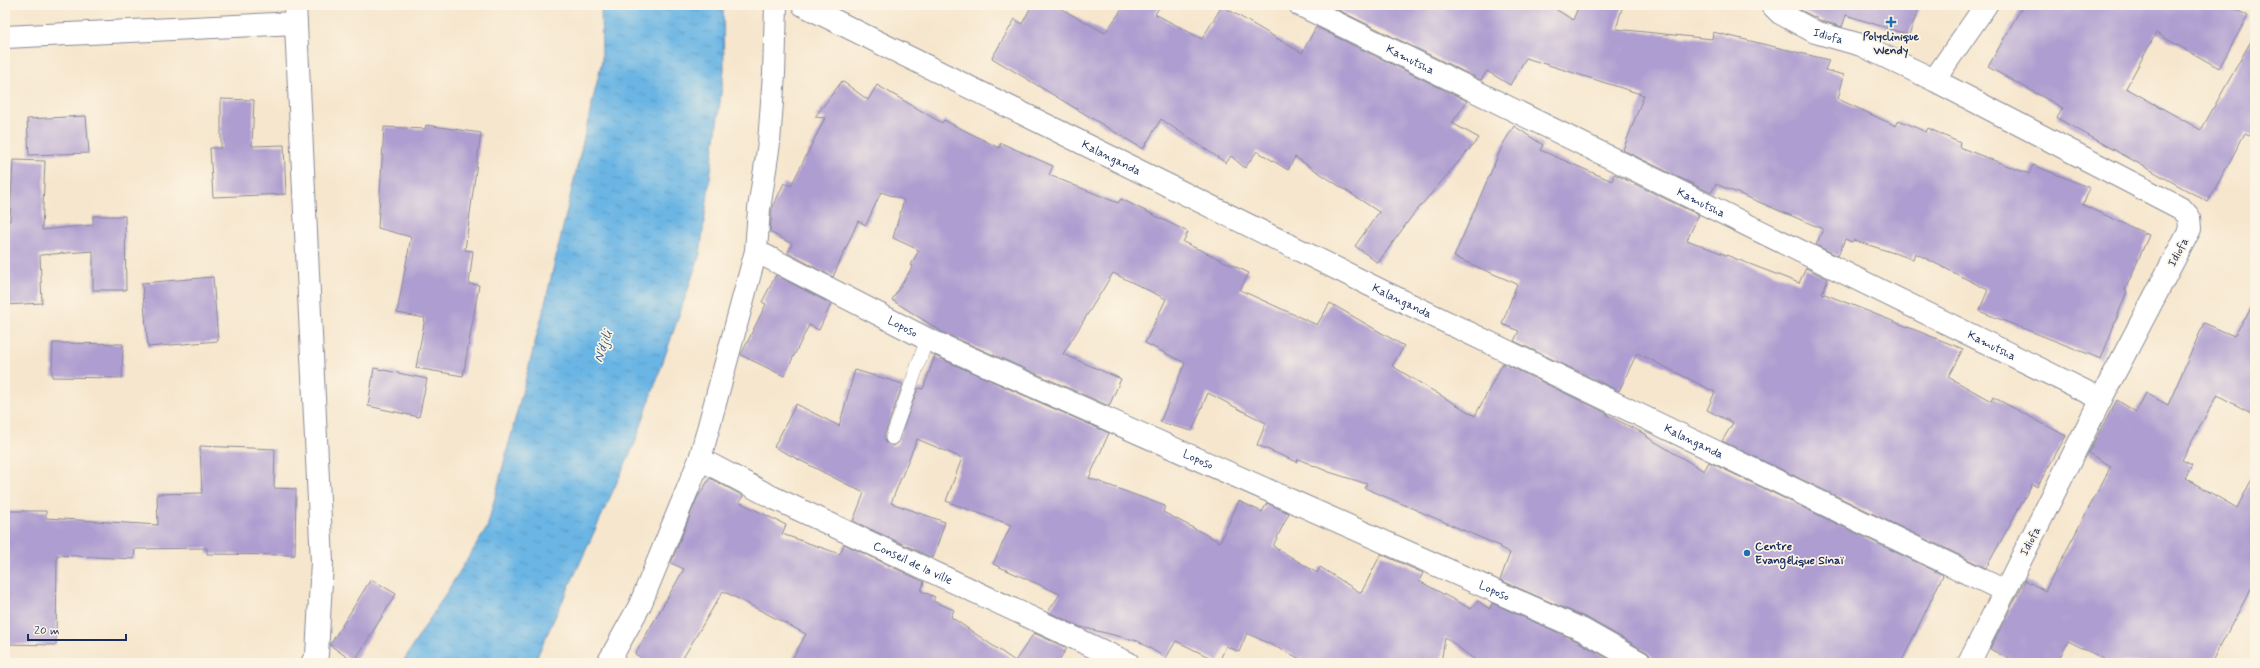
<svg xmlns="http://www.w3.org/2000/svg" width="2260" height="668" font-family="Mynerve,sans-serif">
  <defs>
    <pattern id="water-ripples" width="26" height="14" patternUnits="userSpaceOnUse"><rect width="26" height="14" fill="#6bb5e4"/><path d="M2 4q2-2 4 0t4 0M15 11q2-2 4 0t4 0" fill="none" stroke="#5794bc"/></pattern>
  </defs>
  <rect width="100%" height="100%" fill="#fcf5e5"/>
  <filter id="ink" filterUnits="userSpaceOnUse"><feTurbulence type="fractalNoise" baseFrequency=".025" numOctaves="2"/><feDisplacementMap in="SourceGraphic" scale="8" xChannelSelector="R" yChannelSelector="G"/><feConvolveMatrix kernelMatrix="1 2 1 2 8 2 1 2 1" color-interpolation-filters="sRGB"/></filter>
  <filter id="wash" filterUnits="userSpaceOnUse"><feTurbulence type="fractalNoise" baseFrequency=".012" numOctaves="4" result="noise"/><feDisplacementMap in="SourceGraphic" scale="16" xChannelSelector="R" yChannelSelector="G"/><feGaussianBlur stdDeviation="0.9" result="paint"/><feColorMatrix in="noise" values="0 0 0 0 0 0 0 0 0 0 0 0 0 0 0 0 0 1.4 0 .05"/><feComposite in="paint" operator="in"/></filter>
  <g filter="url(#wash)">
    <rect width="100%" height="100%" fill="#f6e6cd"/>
    <path fill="url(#water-ripples)" stroke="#4372a1" d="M 601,5 L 723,5 L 724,71 L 700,254 L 635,443 L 534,663 L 402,663 L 487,528 L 543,312 L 602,61 Z"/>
    <g id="blocks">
      <path fill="#ae9dd0" d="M 1032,5 L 1054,5 L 1105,33 L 1125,5 L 1161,5 L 1155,14 L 1202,39 L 1222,6 L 1302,53 L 1316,27 L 1467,101 L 1452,123 L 1479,138 L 1412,216 L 1378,263 L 1355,246 L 1379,212 L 1295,157 L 1288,170 L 1257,151 L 1245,168 L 1231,156 L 1226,163 L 1161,119 L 1143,149 L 992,58 L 1015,19 L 1022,24 Z
        M 1328,5 L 1549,5 L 1573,20 L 1579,5 L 1623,5 L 1616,29 L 1712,39 L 1713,32 L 1829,60 L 1825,70 L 1844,75 L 1838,99 L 1896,126 L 1899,120 L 1926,132 L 1928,128 L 1960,143 L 1959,147 L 2029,174 L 2033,165 L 2090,188 L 2083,205 L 2149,235 L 2125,290 L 2127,291 L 2101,359 L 1979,311 L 1988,290 L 1915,253 L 1913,259 L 1853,240 L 1852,242 L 1845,239 L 1838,256 L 1816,245 L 1823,229 L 1716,184 L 1711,193 L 1623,150 L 1644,95 L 1526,58 L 1510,85 L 1487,71 L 1481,80 Z
        M 1791,5 L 1920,5 L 1909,35 L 1846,15 L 1842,27 L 1820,20 Z
        M 2023,5 L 2228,5 L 2248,16 L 2219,68 L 2156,33 L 2126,88 L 2201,130 L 2255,34 L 2255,138 L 2245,133 L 2208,202 L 2057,118 L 2063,108 L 1988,67 Z
        M 842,81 L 868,100 L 877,85 L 942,123 L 944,120 L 999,148 L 1001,143 L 1053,166 L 1049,175 L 1118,203 L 1121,199 L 1188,232 L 1183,242 L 1249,273 L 1240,290 L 1317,325 L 1330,303 L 1404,346 L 1392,366 L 1475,416 L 1503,363 L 1608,414 L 1607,415 L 1647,435 L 1647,437 L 1704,471 L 1709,462 L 1943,575 L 1901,663 L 1653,663 L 1652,657 L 1647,652 L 1589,619 L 1500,580 L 1510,553 L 1499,547 L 1500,546 L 1365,488 L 1367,484 L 1329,472 L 1298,459 L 1297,462 L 1257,445 L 1266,423 L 1208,393 L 1192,431 L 1160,422 L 1185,363 L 1145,343 L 1166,299 L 1113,273 L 1063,354 L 1121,379 L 1109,406 L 944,333 L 892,300 L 913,266 L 911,265 L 919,250 L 893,238 L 904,200 L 881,192 L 866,225 L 858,221 L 833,277 L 788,253 L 792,244 L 770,232 L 772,209 L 784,183 L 791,186 L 825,118 L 815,117 Z
        M 221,99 L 254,100 L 252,146 L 284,145 L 286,194 L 213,197 L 210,148 L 221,148 Z
        M 86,116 L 89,153 L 29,155 L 27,119 Z
        M 426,125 L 481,133 L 465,250 L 473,251 L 469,284 L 479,285 L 463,376 L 416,368 L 425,318 L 397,313 L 411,237 L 378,228 L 384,127 L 425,129 Z
        M 1514,126 L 1543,145 L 1540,150 L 1612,181 L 1614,174 L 1699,215 L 1687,240 L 1799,283 L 1806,268 L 1828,279 L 1822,293 L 1963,349 L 1948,377 L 1991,401 L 1993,397 L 2066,436 L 2037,487 L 2032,484 L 1986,568 L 1722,441 L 1733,423 L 1707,410 L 1715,392 L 1637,353 L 1619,391 L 1514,341 L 1519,331 L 1502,324 L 1517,284 L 1454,257 L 1503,144 Z
        M 13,160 L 45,161 L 42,230 L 93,225 L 93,216 L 125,216 L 126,290 L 93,290 L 93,251 L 40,255 L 42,303 L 5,305 L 5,221 L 10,221 Z
        M 776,275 L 831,304 L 819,330 L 809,325 L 784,376 L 741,355 L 766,304 L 762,302 Z
        M 213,277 L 218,341 L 148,347 L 142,283 Z
        M 2255,302 L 2255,415 L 2217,395 L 2182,460 L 2192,465 L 2185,478 L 2237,508 L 2255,473 L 2255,581 L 2211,663 L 2112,663 L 2068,641 L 2057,663 L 2017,663 L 1990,649 L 2025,580 L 2045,591 L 2111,466 L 2088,453 L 2117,400 L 2136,412 L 2146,393 L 2168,405 L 2204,323 L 2234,336 Z
        M 53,343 L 123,344 L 122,378 L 52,377 Z
        M 935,356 L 1109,433 L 1089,478 L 1165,506 L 1163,512 L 1220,542 L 1239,501 L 1262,512 L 1267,503 L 1289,513 L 1273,546 L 1317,573 L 1320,567 L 1361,593 L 1381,554 L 1423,573 L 1419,581 L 1471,609 L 1478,601 L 1490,609 L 1492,603 L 1577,641 L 1616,663 L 1479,663 L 1445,637 L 1441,663 L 1309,663 L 1247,633 L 1239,652 L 1226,646 L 1219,662 L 1176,641 L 1166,658 L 1138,641 L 1081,627 L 1048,612 L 1060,594 L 993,564 L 1011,525 L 946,501 L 962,458 L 917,439 L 891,503 L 945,522 L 933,558 L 853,521 L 864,493 L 774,447 L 796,404 L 839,426 L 855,370 L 903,384 L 884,436 L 886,443 L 893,446 L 897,444 L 918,388 L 923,389 Z
        M 374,368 L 427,379 L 419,417 L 368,406 Z
        M 200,446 L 275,449 L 274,488 L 296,489 L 295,555 L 207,554 L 207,548 L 135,549 L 134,559 L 57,555 L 56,645 L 5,644 L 5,511 L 46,511 L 46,518 L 158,525 L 157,494 L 202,493 Z
        M 710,478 L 743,496 L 739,502 L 786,525 L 782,534 L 840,554 L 844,544 L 924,582 L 921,591 L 935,597 L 933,601 L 954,610 L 951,617 L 1015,661 L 1034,633 L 1067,648 L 1057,663 L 790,663 L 806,634 L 723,591 L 680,663 L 650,663 L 635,654 L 684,569 L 671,563 L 697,498 Z
        M 371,579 L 396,594 L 354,662 L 330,645 Z"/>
    </g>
  </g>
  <g filter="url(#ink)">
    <use href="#blocks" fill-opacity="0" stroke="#888a96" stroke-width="1"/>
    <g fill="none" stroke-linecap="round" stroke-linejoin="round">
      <defs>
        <path id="service" d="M 892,438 L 927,339"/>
        <g id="minor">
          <path d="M 295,5 L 322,562 L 317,655 L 312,663"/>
          <path id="s1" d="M 803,5 L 1384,292 L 2005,591"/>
          <path id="s2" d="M 1300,5 L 2101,399"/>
          <path id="s3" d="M 1772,5 L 1780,13 L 1815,32 L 1861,45 L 1934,80 L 2182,209 L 2189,217 L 2190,229 L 2101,399 L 1969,663"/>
          <path d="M 5,37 L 296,23"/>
          <path d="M 1934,80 L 1986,5"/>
          <path id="s4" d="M 756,251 L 927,339 L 1583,630 L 1641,663"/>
          <path id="s5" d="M 700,459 L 772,497 L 1128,663"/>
          <path d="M 608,663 L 640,605 L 700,459 L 756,251 L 759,209 L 769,143 L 774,74 L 776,5"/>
        </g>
      </defs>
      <use href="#service" stroke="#888a96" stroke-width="14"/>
      <use href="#minor" stroke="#888a96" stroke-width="24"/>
      <use href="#service" stroke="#fff" stroke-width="13"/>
      <use href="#minor" stroke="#fff" stroke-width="22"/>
    </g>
  </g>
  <g fill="#1f6fb2" stroke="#fcf5e5" stroke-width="1.5">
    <path d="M1889 16h4v4h4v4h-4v4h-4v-4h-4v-4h4z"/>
    <circle cx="1747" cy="553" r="4"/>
  </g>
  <g text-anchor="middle" stroke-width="3.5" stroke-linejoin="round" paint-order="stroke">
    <g font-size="12" fill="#1b2f5e" stroke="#fcf5e5">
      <text dy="4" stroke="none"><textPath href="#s3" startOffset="65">Idiofa</textPath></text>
      <text dy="4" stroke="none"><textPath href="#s2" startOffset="123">Kamutsha</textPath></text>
      <text dy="4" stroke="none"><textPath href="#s1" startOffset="344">Kalanganda</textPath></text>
      <text dy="4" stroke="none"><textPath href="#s2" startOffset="447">Kamutsha</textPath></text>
      <text transform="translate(2178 252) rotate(-62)" y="4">Idiofa</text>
      <text dy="4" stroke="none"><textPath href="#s1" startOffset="668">Kalanganda</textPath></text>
      <text dy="4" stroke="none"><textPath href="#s4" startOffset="165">Loposo</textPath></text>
      <text dy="4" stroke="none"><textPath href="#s2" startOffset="771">Kamutsha</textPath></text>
      <text dy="4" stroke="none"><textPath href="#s1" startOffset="992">Kalanganda</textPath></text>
      <text dy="4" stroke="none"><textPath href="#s4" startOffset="489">Loposo</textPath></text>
      <text transform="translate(2030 541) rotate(-63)" y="4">Idiofa</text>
      <text dy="4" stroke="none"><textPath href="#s5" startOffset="237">Conseil de la ville</textPath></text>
      <text dy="4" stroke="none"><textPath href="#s4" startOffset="813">Loposo</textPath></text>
    </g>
    <g font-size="12" font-weight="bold" fill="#1b2f5e" stroke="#fcf5e5">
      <text x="1891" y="40">Polyclinique<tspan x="1891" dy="14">Wendy</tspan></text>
      <text x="1755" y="550" text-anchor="start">Centre<tspan x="1755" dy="14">Evangélique Sinaï</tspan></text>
    </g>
    <g font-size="13" font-style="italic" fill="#335786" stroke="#fcf5e5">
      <text transform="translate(602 346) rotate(-71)" y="5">N'djili</text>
    </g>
  </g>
  <rect width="2260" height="668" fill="none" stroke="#fcf5e5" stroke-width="20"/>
  <path d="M28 634v6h98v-6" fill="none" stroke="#1b2f5e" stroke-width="2"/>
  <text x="34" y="634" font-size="12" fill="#1b2f5e" stroke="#fcf5e5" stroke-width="3" paint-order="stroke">20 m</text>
</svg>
